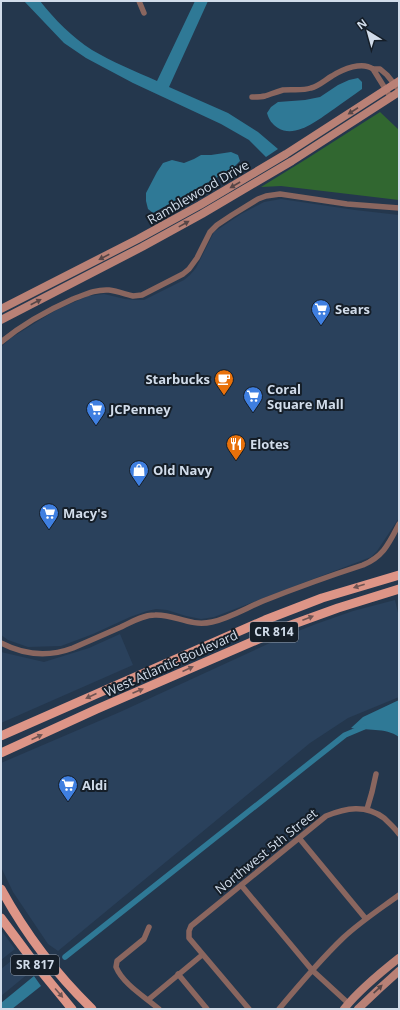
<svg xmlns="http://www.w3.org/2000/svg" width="400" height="1010" font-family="'Open Sans',sans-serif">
  <rect width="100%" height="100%" fill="#24374d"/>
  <path fill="#2a415c" d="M 281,199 L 355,210 L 399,215 L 399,518 L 377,551 L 371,557 L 214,617 L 201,619 L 186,616 L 167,610 L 156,609 L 147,611 L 130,617 L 93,634 L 61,646 L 28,647 L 8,640 L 1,635 L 1,347 L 11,338 L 56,310 L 88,296 L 104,294 L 125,299 L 135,300 L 144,300 L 184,280 L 190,275 L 196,268 L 214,232 L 241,214 L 264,202 Z
    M 395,600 L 399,617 L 399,697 L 348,718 L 310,743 L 58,951 L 48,944 L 13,892 L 1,867 L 1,763 L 120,712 L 283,637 L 316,624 L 353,611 Z
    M 120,634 L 133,665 L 1,723 L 1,652 L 44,662 L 89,648 Z
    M 1,930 L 15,949 L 1,960 Z
    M 16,957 L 29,973 L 1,996 L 1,969 Z"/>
  <path fill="#316730" d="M 380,112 L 399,130 L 399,200 L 281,186 L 261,187 L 308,158 Z"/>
  <path fill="#2f7996" d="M 24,1 L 40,1 C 55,20 72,37 92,50 C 112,62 135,71 157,81 L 195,1 L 208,1 L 169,87 L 228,113 L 258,132 L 278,149 L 266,157 L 249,140 L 221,124 L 133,83 L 86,58 L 64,43 Z
    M 358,78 L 362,82 L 362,89 C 353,96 343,102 334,109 C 319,119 296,139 278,128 C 272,124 269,120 267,113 L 271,107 L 278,102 L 305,100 L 320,97 L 338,85 L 349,80 Z
    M 231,152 L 238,155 L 240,161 L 232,169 L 153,213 L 148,209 L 146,201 L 146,193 L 157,172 L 163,163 L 172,160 L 184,163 L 194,159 L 201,155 L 211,155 Z
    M 399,700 L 399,737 C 385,727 366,731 351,728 L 363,717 Z
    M 34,976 L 41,986 L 12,1009 L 1,1009 L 1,1003 Z"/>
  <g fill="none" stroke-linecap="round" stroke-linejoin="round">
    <path stroke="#2f7996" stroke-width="5.5" d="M 65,957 L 345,735 L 364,727"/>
    <path stroke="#8a665f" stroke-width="5.5" d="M 139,1 L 144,13
      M 373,69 L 391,98
      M 252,97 C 256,97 261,97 265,96 C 271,94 276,92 283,90 C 292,89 302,91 311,88 C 319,86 325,80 332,76 C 343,69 362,61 373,69 L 380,69 L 387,75 L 399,90
      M 1,342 C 23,324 46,311 73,299 C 84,295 96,289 109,290 C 117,291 125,294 133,296 L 142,295 L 183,274 L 189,269 L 197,258 L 210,232 L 217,225 L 232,215 L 258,199 L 266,196 L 280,194 L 347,204 L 399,208
      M 1,643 C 24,655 49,657 73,648 C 89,641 105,634 121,627 C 131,622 143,615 155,615 C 175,614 189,627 212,622 C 230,618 246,608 263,601 C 296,588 329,576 363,565 C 384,556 389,543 399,524
      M 367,809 L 372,792 L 376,774
      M 299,838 L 366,919
      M 241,885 L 312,970 L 348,1003
      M 149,927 L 144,939 L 117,961 L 116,967 C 123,984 145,997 159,1009
      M 178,974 L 207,1009
      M 148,1000 L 202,955
      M 249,1009 L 189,938 L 189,931 L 191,926 L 326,816 C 346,808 365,804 384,818 C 389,823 395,828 399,834
      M 279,1009 C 299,985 320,960 343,938 C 360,922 380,909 399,895"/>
    <path stroke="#b98176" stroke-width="8" d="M 1,309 L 138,239 L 200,205 L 286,154 L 399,81
      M 1,320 L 142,247 L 202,214 L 292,161 L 399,92
      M 344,1009 C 359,990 380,973 399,958
      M 358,1009 L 378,990 L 399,971"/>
    <path stroke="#dd9587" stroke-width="9" d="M 1,736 L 265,620 L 322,598 L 399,575
      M 1,753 L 97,709 L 291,625 L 338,608 L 399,589
      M 1,889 C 25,933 55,973 92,1009
      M 1,918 L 36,965 L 72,1009"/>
  </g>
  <defs><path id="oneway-solid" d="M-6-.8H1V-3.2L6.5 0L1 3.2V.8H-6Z"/></defs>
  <g fill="#574647">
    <use href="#oneway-solid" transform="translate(353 111) rotate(147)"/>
    <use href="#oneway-solid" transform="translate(235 185) rotate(150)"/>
    <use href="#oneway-solid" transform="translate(184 224) rotate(-29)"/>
    <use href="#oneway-solid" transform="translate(104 257) rotate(153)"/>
    <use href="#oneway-solid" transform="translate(36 302) rotate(-27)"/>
    <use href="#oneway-solid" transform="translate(378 989) rotate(-43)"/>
  </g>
  <g fill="#6f5453">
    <use href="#oneway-solid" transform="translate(359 586) rotate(162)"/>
    <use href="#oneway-solid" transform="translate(308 618) rotate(-21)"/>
    <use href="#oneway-solid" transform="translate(188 669) rotate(-24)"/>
    <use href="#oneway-solid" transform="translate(138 691) rotate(-23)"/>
    <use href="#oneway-solid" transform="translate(91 696) rotate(156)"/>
    <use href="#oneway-solid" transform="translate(37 737) rotate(-24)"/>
    <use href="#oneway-solid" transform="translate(59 993) rotate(49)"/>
  </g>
  <defs>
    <symbol id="supermarket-pin" viewBox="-11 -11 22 30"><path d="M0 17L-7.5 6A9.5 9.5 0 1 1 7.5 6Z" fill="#3f7fe0" stroke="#151e28"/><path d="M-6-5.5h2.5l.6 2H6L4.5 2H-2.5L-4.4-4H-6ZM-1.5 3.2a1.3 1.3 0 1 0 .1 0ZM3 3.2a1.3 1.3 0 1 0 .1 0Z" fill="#fff"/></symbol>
    <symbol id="cafe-pin" viewBox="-11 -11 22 30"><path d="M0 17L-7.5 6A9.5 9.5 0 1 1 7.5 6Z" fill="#e8710a" stroke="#151e28"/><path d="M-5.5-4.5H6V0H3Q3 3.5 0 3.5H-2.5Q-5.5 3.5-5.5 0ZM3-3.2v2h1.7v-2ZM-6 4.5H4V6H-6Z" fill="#fff"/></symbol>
    <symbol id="restaurant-pin" viewBox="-11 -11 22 30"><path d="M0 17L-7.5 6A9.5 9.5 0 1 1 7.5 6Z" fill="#e8710a" stroke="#151e28"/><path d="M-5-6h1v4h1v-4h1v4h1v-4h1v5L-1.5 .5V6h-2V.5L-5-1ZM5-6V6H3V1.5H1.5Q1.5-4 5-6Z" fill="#fff"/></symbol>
    <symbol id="shop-pin" viewBox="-11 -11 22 30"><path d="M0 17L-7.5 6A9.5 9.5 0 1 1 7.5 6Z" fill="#3f7fe0" stroke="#151e28"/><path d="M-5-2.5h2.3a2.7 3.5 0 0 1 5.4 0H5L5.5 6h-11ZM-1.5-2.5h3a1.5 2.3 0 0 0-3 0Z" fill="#fff"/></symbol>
  </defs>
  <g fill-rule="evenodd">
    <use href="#supermarket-pin" x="310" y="298" width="22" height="30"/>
    <use href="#cafe-pin" x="213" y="368" width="22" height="30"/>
    <use href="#supermarket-pin" x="242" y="385" width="22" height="30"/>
    <use href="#supermarket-pin" x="85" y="398" width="22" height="30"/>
    <use href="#restaurant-pin" x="225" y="433" width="22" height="30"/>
    <use href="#shop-pin" x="128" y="459" width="22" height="30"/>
    <use href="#supermarket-pin" x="38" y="502" width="22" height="30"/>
    <use href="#supermarket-pin" x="57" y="774" width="22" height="30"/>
  </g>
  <g text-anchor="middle" stroke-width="4" stroke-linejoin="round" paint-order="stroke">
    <g fill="#151e28" stroke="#99a3b0" stroke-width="1">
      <rect x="250" y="622" width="48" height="20" rx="3"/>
      <rect x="11" y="955" width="48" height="20" rx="3"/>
    </g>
    <g font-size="12" font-weight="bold" fill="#d1dcea">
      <text x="274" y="636">CR 814</text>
      <text x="35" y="969">SR 817</text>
    </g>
    <g font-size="13" fill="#d1dcea" stroke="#151e28">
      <text transform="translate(198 192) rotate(-30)" y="5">Ramblewood Drive</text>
      <text transform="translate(171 663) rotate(-24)" y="5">West Atlantic Boulevard</text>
      <text transform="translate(266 851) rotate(-39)" y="5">Northwest 5th Street</text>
    </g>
    <g font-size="13" font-weight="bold" fill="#d1dcea" stroke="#151e28" text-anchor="start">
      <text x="335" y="314">Sears</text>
      <text x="210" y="384" text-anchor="end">Starbucks</text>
      <text x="267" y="394">Coral<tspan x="267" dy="15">Square Mall</tspan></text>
      <text x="110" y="414">JCPenney</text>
      <text x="250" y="449">Elotes</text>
      <text x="153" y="475">Old Navy</text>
      <text x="63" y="518">Macy's</text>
      <text x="82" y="790">Aldi</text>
    </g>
  </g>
  <rect width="400" height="1010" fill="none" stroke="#d1dcea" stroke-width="4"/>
  <g transform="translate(368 32) rotate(323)" stroke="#151e28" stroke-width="3" paint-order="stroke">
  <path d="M0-3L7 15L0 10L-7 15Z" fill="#d1dcea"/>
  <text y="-6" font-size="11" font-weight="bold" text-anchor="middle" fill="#d1dcea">N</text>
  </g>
</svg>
